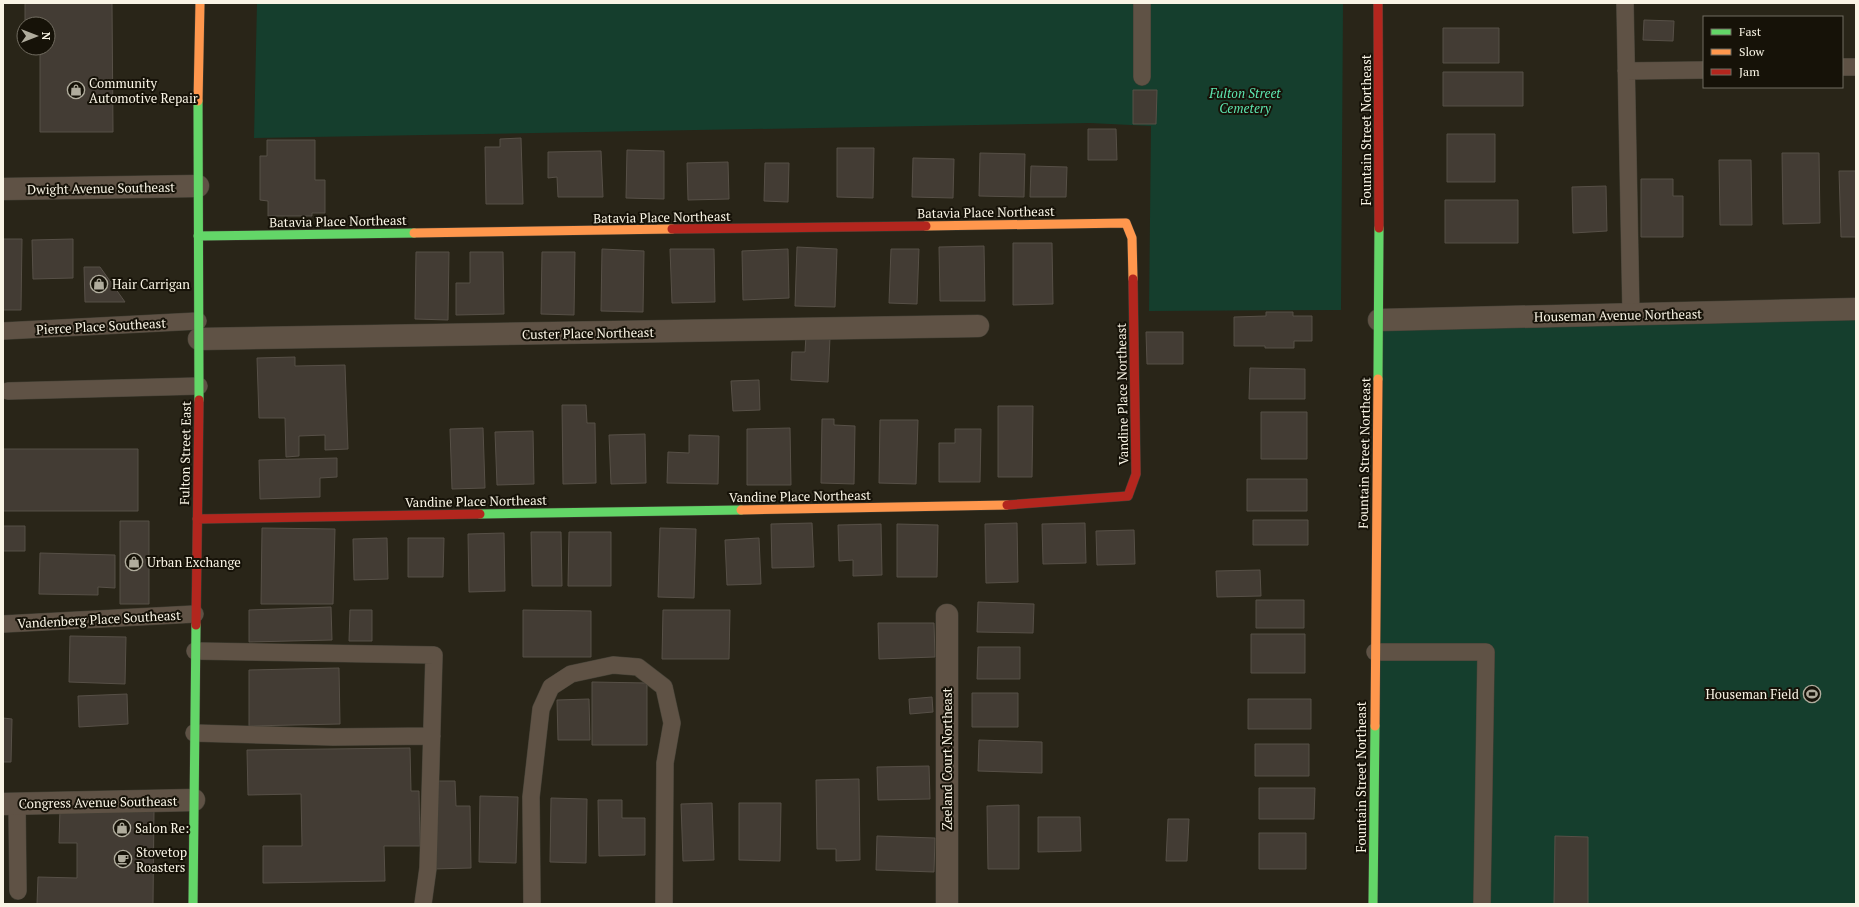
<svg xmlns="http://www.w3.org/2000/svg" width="1859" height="907" font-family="'PT Serif',serif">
  <rect width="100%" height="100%" fill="#292518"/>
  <path fill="#153e2d" d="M 257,3 L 1343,3 L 1341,310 L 1149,311 L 1151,126 L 1090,123 L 254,138 Z
    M 1856,309 L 1856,904 L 1373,904 L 1379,320 Z"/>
  <path fill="#433c34" stroke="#575047" d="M 25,3 L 112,3 L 113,132 L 40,132 L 40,48 L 48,48 L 48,24 L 25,23 Z
    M 1644,20 L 1674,21 L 1673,41 L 1643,40 Z
    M 1443,28 L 1499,28 L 1499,63 L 1443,63 Z
    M 1443,72 L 1523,72 L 1523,106 L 1443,106 Z
    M 1133,90 L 1157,90 L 1156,124 L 1133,124 Z
    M 1088,129 L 1116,129 L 1117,160 L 1088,160 Z
    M 1447,134 L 1495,134 L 1495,182 L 1447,182 Z
    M 521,138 L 523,204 L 486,204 L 485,147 L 500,147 L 500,139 Z
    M 267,140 L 315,140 L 315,180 L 325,180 L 325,213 L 312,213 L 312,216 L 268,216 L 268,201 L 260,200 L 260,156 L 267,156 Z
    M 837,148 L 874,148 L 873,198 L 837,197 Z
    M 627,150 L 664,151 L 664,199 L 626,198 Z
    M 601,151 L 603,197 L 558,197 L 557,177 L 548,178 L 548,152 Z
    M 980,153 L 1025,154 L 1024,197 L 979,196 Z
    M 1782,153 L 1819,153 L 1820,223 L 1783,224 Z
    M 913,158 L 954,159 L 953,198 L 912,197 Z
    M 1719,160 L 1751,160 L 1752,225 L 1720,225 Z
    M 728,162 L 729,199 L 688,200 L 687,163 Z
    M 765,163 L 789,163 L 788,202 L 764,201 Z
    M 1031,166 L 1067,167 L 1066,197 L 1030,197 Z
    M 1839,171 L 1856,171 L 1856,237 L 1841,237 Z
    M 1641,179 L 1673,179 L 1673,196 L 1683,196 L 1683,237 L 1641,237 Z
    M 1606,186 L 1607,231 L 1573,233 L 1572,187 Z
    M 1445,200 L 1518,200 L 1518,243 L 1445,243 Z
    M 3,239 L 22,239 L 21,310 L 3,310 Z
    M 73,239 L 73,278 L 33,279 L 32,240 Z
    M 1013,243 L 1052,243 L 1053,304 L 1013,305 Z
    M 984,246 L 985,301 L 940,301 L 939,247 Z
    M 797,247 L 837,249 L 835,307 L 795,306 Z
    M 602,249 L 644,251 L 643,312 L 601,311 Z
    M 670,249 L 714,249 L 715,302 L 672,303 Z
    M 788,249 L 789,298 L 743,300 L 742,251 Z
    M 891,249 L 919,249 L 917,304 L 889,303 Z
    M 416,252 L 449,252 L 448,320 L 415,319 Z
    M 470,252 L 503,252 L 504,314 L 456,315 L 456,283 L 470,283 Z
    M 542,252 L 575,252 L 574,315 L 541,314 Z
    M 84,267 L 100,267 L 125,302 L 85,302 Z
    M 1266,312 L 1293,312 L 1293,316 L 1312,316 L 1312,341 L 1294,341 L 1294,348 L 1265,348 L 1265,346 L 1234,346 L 1234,317 L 1266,316 Z
    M 1146,332 L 1183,332 L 1183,364 L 1147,364 Z
    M 806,335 L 830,337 L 828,382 L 791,380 L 792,352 L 805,352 Z
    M 295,357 L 295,366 L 345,365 L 348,449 L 325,450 L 325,435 L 299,436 L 299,456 L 286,457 L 285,418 L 259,418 L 257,358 Z
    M 1250,368 L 1305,369 L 1305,399 L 1249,399 Z
    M 759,380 L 760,410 L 733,411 L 731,381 Z
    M 562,405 L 586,405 L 587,423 L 595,423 L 596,483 L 563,484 Z
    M 998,406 L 1033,406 L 1032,477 L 998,477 Z
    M 1261,412 L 1307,412 L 1307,459 L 1261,459 Z
    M 822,419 L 834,419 L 834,425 L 855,426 L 854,484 L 821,483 Z
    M 880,420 L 918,420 L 916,484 L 879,483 Z
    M 483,428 L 485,488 L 452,489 L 450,429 Z
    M 790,428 L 791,485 L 747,485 L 747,429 Z
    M 955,429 L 981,429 L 980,482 L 939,482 L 939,443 L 955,443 Z
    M 533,431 L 534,484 L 497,485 L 495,432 Z
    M 645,434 L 646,483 L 611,484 L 609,435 Z
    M 689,435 L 719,436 L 718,484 L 667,483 L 668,452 L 689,453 Z
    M 3,449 L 138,449 L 138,511 L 3,511 Z
    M 337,458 L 337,477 L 320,478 L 320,497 L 260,499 L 259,460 Z
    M 1247,479 L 1307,479 L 1307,511 L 1247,511 Z
    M 1253,520 L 1308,520 L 1308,545 L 1253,545 Z
    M 120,521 L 149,521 L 149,604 L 120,604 Z
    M 812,523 L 814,567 L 772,568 L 771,524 Z
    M 1017,523 L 1018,582 L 986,583 L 985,524 Z
    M 1085,523 L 1086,563 L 1043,564 L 1042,524 Z
    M 881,524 L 882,575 L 853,576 L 853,560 L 839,561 L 838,525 Z
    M 897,524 L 938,525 L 937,577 L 897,577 Z
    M 3,526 L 25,526 L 25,551 L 3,551 Z
    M 262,528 L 335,529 L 333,604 L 261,604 Z
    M 660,528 L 696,529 L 694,598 L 658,597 Z
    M 1134,530 L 1135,564 L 1097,565 L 1096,531 Z
    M 531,532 L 561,532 L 562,586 L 532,586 Z
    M 569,532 L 611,532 L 611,586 L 568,586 Z
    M 504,533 L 505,591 L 469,592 L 468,534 Z
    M 387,538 L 388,579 L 354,580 L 353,539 Z
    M 408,538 L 444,538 L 443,577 L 408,577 Z
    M 759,538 L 761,584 L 727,585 L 725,540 Z
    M 40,553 L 115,555 L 115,588 L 98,587 L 98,595 L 39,594 Z
    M 1260,570 L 1261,596 L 1217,597 L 1216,571 Z
    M 1256,600 L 1304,600 L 1304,628 L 1256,628 Z
    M 978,602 L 1034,604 L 1033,633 L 977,632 Z
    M 331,607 L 332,640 L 249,642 L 249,610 Z
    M 350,610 L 372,610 L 372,641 L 349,641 Z
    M 523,610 L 591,611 L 591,657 L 523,657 Z
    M 663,610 L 730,610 L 729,659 L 662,659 Z
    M 878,623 L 934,623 L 935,657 L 879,659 Z
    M 1251,634 L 1305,634 L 1305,673 L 1251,673 Z
    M 70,636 L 126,637 L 125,684 L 69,682 Z
    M 978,647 L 1020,647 L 1020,679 L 977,679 Z
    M 339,668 L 340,724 L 249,726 L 249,670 Z
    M 592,682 L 647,683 L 647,745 L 592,745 Z
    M 972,693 L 1018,693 L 1018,727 L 972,727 Z
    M 127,694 L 128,724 L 79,727 L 78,696 Z
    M 932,697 L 933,712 L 910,714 L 909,699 Z
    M 589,699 L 590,740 L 558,740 L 557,700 Z
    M 1248,699 L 1311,699 L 1311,729 L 1248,729 Z
    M 3,718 L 12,719 L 11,762 L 3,762 Z
    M 979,740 L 1042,742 L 1042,773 L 978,771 Z
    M 1255,744 L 1309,744 L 1309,776 L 1255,776 Z
    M 410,748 L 411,791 L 419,791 L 420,846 L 384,846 L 385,881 L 263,883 L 263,846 L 302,846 L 301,794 L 248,795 L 247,750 Z
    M 929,766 L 930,799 L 878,800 L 877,767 Z
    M 859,779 L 860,860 L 836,861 L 836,849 L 817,849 L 816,780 Z
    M 432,781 L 455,781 L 456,806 L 470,806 L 471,868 L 433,869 Z
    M 1259,788 L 1315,788 L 1314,819 L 1259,819 Z
    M 480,796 L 518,797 L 516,863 L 479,862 Z
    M 551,798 L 587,799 L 586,863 L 550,862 Z
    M 598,800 L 622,800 L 622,818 L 645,818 L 645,855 L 599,856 Z
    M 712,803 L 714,860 L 683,861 L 681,804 Z
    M 739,803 L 781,803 L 780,861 L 739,860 Z
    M 1019,805 L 1019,869 L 988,869 L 987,806 Z
    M 60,809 L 154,810 L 153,904 L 37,904 L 38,877 L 77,878 L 77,843 L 59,843 Z
    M 1038,817 L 1080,817 L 1081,851 L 1038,852 Z
    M 1168,819 L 1189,819 L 1187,861 L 1166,861 Z
    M 1259,833 L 1306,833 L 1306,869 L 1259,869 Z
    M 877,836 L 935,838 L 934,872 L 876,870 Z
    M 1555,836 L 1588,837 L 1588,904 L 1554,904 Z"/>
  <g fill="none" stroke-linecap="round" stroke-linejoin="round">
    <defs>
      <path id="lane" d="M 1142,3 L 1142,77
        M 1625,3 L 1631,314
        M 1842,67 L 1856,67
        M 1626,71 L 1704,70
        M 3,331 L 198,321
        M 8,391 L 199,386
        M 3,624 L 195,614
        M 195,651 L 434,655 L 428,868 L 423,904
        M 1375,652 L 1486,652 L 1482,904
        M 194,733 L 333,737 L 432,736
        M 17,804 L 18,891
        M 532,904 L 531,797 L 541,709 L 551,687 L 571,674 L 613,665 L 638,667 L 664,687 L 672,723 L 665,763 L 664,904"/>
      <path id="street" d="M 3,189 L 198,186
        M 1379,320 L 1856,309
        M 199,339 L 978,326
        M 947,615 L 947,904
        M 3,804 L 194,800"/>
      <path id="fast" d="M 198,101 L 199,400
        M 198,236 L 414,233
        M 1378,379 L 1379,228
        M 480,514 L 741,510
        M 193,904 L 196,625
        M 1373,904 L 1375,726"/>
      <path id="slow" d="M 198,101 L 200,3
        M 926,226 L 1126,223 L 1132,238 L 1133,279
        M 414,233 L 672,229
        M 741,510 L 1007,505
        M 1375,726 L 1378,379"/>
      <path id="jam" d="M 1378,3 L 1379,228
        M 672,229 L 926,226
        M 1007,505 L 1128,496 L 1136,474 L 1133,279
        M 197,519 L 480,514
        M 196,625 L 199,400"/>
    </defs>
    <use href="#lane" stroke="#444136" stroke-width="18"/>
    <use href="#street" stroke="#444136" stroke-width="23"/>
    <use href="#fast" stroke="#444136" stroke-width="10"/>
    <use href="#slow" stroke="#444136" stroke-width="10"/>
    <use href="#jam" stroke="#444136" stroke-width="10"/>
    <use href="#lane" stroke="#5f5245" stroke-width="17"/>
    <use href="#street" stroke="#5f5245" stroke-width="22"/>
    <use href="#fast" stroke="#63d668" stroke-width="9"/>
    <use href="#slow" stroke="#ff974d" stroke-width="9"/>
    <use href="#jam" stroke="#b3261e" stroke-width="9"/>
  </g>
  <defs>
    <symbol id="shop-ring" viewBox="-11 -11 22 22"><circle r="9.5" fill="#161208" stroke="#b0ac9d" stroke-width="1.5"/><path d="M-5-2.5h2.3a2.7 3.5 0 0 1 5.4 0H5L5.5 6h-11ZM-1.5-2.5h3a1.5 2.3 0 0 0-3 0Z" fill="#b0ac9d"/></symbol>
    <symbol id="stadium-ring" viewBox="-11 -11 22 22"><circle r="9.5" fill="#161208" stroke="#b0ac9d" stroke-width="1.5"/><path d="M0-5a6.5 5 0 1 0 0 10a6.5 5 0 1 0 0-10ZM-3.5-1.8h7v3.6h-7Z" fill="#b0ac9d"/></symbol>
    <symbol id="cafe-ring" viewBox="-11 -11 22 22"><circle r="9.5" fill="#161208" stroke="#b0ac9d" stroke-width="1.5"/><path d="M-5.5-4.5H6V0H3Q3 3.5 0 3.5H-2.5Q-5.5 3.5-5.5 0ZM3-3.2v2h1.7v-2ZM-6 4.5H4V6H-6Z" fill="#b0ac9d"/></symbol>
  </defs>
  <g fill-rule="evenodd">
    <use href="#shop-ring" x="66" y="80" width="20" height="20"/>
    <use href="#shop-ring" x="89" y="274" width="20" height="20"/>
    <use href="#shop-ring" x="124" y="552" width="20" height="20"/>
    <use href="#stadium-ring" x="1802" y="684" width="20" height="20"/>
    <use href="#shop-ring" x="112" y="818" width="20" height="20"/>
    <use href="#cafe-ring" x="113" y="849" width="20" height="20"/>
  </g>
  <g text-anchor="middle" stroke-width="4" stroke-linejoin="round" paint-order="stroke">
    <g font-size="13" fill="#f9f4e5" stroke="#161208" text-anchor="start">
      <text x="89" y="88">Community<tspan x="89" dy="15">Automotive Repair</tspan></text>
      <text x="112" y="289">Hair Carrigan</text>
      <text x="147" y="567">Urban Exchange</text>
      <text x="1799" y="699" text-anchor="end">Houseman Field</text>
      <text x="135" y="833">Salon Re:</text>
      <text x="136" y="857">Stovetop<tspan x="136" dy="15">Roasters</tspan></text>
    </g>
    <g font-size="13" font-style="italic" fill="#5de6b0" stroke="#161208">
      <text x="1245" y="98">Fulton Street<tspan x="1245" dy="15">Cemetery</tspan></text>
    </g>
    <g font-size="13" fill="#f9f4e5" stroke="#161208">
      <text transform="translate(1366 130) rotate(-90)" y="5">Fountain Street Northeast</text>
      <text transform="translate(101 188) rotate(-1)" y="5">Dwight Avenue Southeast</text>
      <text transform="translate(986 212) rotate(-1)" y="5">Batavia Place Northeast</text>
      <text transform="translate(662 217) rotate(-1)" y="5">Batavia Place Northeast</text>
      <text transform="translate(338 221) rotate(-1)" y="5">Batavia Place Northeast</text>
      <text transform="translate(1618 315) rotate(-1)" y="5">Houseman Avenue Northeast</text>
      <text transform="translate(101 326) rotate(-3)" y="5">Pierce Place Southeast</text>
      <text transform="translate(588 333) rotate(-1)" y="5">Custer Place Northeast</text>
      <text transform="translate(1122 394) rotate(-91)" y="5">Vandine Place Northeast</text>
      <text transform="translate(185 453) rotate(-89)" y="5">Fulton Street East</text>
      <text transform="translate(1364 453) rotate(-89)" y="5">Fountain Street Northeast</text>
      <text transform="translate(800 496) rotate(-1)" y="5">Vandine Place Northeast</text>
      <text transform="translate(476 501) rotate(-1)" y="5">Vandine Place Northeast</text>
      <text transform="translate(99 619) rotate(-3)" y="5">Vandenberg Place Southeast</text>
      <text transform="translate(947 759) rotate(-90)" y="5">Zeeland Court Northeast</text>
      <text transform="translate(1361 777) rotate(-90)" y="5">Fountain Street Northeast</text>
      <text transform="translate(98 802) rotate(-1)" y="5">Congress Avenue Southeast</text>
    </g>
  </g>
  <rect width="1859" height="907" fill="none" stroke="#f9f4e5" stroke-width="8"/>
  <rect x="1703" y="16" width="140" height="72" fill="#161208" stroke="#716c60"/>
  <rect x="1711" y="29" width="20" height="6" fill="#63d668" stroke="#716c60"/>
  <text x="1739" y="36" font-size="12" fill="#f9f4e5">Fast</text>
  <rect x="1711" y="49" width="20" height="6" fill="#ff974d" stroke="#716c60"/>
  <text x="1739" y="56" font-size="12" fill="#f9f4e5">Slow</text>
  <rect x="1711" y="69" width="20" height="6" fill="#b3261e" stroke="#716c60"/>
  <text x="1739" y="76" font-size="12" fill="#f9f4e5">Jam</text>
  <g transform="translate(36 36) rotate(90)"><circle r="19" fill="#161208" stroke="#716c60"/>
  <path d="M0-3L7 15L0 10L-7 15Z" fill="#b0ac9d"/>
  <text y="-6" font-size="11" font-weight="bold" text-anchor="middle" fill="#f9f4e5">N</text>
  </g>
</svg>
